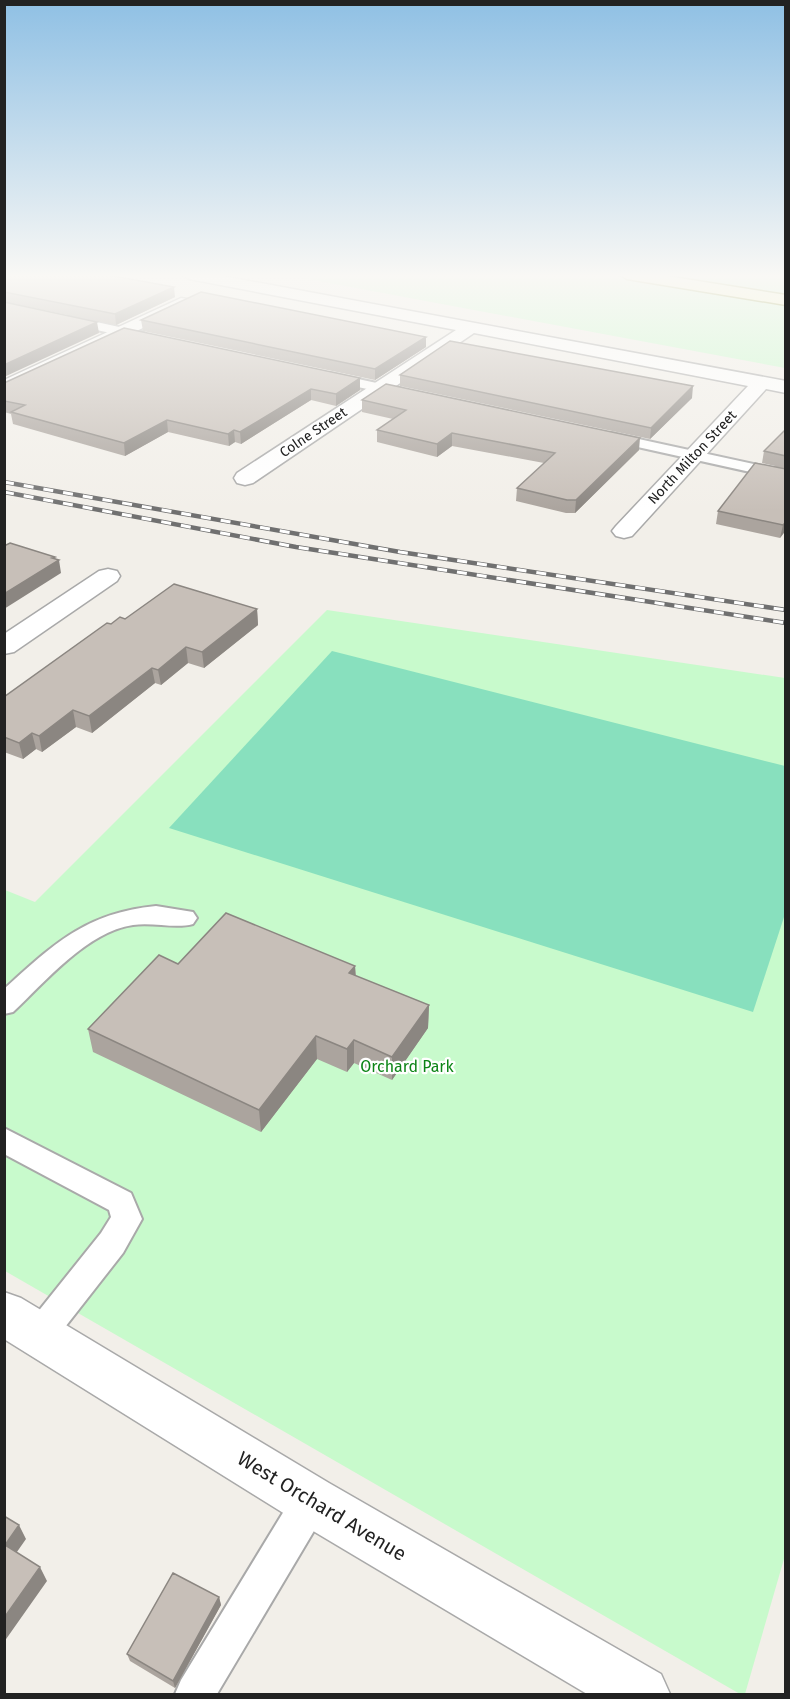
<svg xmlns="http://www.w3.org/2000/svg" width="790" height="1699" font-family="'Fira Sans',sans-serif">
  <rect width="100%" height="100%" fill="#f2efe9"/>
  <path fill="#c8facc" d="M 281,274 L 785,274 L 785,368 Z
    M 327,610 L 785,678 L 786,1552 L 745,1694 L 740,1694 L 5,1271 L 5,890 L 35,902 Z"/>
  <path fill="#88e0be" d="M 332,651 L 785,766 L 785,914 L 753,1012 L 169,828 Z"/>
  <g fill="none" stroke-linecap="round" stroke-linejoin="round">
    <defs>
      <path id="lane" d="M 69,316 L 142,332 L 148,336 L 142,340 L 65,323 L 63,320 Z
        M 330,373 L 400,388 L 407,392 L 400,396 L 325,380 L 324,377 Z
        M 611,433 L 786,471 L 786,480 L 606,440 L 604,437 Z
        M 156,906 L 193,912 L 197,918 L 193,924 C 176,929 153,922 133,925 C 88,931 45,982 13,1012 L 4,1014 L 4,989 C 54,944 85,913 156,906 Z
        M 4,1128 L 131,1193 L 142,1219 L 123,1253 L 51,1345 L 40,1349 L 29,1345 L 24,1334 L 29,1323 L 101,1233 L 111,1217 L 109,1210 L 4,1154 Z
        M 311,1483 L 324,1488 L 329,1501 L 324,1514 L 217,1694 L 175,1694 L 181,1680 L 298,1488 Z"/>
      <path id="street" d="M 181,274 L 212,274 L 786,381 L 786,393 L 766,389 L 632,536 L 624,538 L 616,536 L 612,531 L 616,526 L 748,386 L 474,333 L 253,483 L 245,485 L 237,483 L 234,478 L 237,473 L 456,330 L 189,279 Z
        M 181,298 L 187,299 L 189,303 L 187,307 L 4,394 L 4,380 Z
        M 108,569 L 117,571 L 120,576 L 117,581 L 14,652 L 4,654 L 4,634 L 99,571 Z
        M 4,1292 L 21,1298 L 329,1483 L 661,1674 L 670,1694 L 587,1694 L 293,1519 L 4,1339 Z"/>
      <path id="secondary" d="M 619,274 L 654,274 L 786,295 L 786,305 L 627,279 Z"/>
    </defs>
    <use href="#lane" stroke="#a9a9a9" stroke-width="4"/>
    <use href="#street" stroke="#a9a9a9" stroke-width="3"/>
    <use href="#secondary" stroke="#707d05" stroke-width="3"/>
    <use href="#lane" fill="#fff" fill-rule="evenodd"/>
    <use href="#street" fill="#fff" fill-rule="evenodd"/>
    <use href="#secondary" fill="#f7fabf" fill-rule="evenodd"/>
    <defs>
      <path id="rail" d="M 4,482 L 400,552 L 786,610
        M 4,492 L 296,547 L 786,623"/>
    </defs>
    <use href="#rail" stroke="#707070" stroke-width="4.5"/>
    <use href="#rail" stroke="#fff" stroke-width="3" stroke-dasharray="10" stroke-linecap="butt"/>
  </g>
  <path fill="#aba49e" d="M 4,274 L 175,297 L 116,325 L 4,302 Z
    M 141,320 L 426,347 L 375,380 L 143,331 Z
    M 400,375 L 692,398 L 650,439 L 400,386 Z
    M 360,378 L 360,390 L 336,406 L 311,400 L 241,444 L 235,442 L 229,446 L 168,432 L 125,456 L 13,424 L 11,414 L 4,412 L 4,383 Z
    M 362,400 L 639,450 L 575,513 L 566,513 L 516,501 L 517,488 L 544,463 L 452,446 L 437,457 L 377,442 L 377,430 L 393,419 L 362,412 Z
    M 786,429 L 786,530 L 780,538 L 716,524 L 718,511 L 775,466 L 762,463 L 764,451 Z
    M 257,609 L 258,625 L 204,668 L 188,663 L 161,685 L 155,683 L 92,733 L 76,727 L 42,752 L 36,749 L 23,759 L 4,752 L 4,697 L 111,624 L 125,619 Z
    M 178,964 L 355,966 L 356,976 L 429,1005 L 428,1028 L 392,1080 L 354,1063 L 347,1072 L 317,1059 L 261,1132 L 93,1052 L 88,1029 Z
    M 219,1597 L 221,1605 L 175,1688 L 130,1661 L 127,1654 Z"/>
  <path fill="#8b8681" d="M 174,287 L 175,297 L 116,325 L 115,314 Z
    M 97,322 L 99,333 L 4,377 L 4,365 Z
    M 426,337 L 426,347 L 375,380 L 375,369 Z
    M 360,378 L 360,390 L 336,406 L 336,394 Z
    M 693,386 L 692,398 L 650,439 L 651,428 Z
    M 311,389 L 311,400 L 241,444 L 240,432 Z
    M 167,420 L 168,432 L 125,456 L 124,443 Z
    M 234,430 L 235,442 L 229,446 L 228,434 Z
    M 452,433 L 452,446 L 437,457 L 437,444 Z
    M 640,438 L 639,450 L 575,513 L 576,500 Z
    M 786,522 L 786,530 L 780,538 L 783,525 Z
    M 55,557 L 56,562 L 59,560 L 61,573 L 4,609 L 4,594 Z
    M 257,609 L 258,625 L 204,668 L 202,652 Z
    M 186,647 L 188,663 L 161,685 L 158,670 Z
    M 152,668 L 155,683 L 92,733 L 89,716 Z
    M 73,710 L 76,727 L 42,752 L 39,736 Z
    M 32,733 L 36,749 L 23,759 L 19,743 Z
    M 355,966 L 356,989 L 349,973 Z
    M 429,1005 L 428,1028 L 392,1080 L 392,1057 Z
    M 316,1036 L 317,1059 L 261,1132 L 259,1110 Z
    M 354,1040 L 354,1063 L 347,1072 L 347,1049 Z
    M 19,1525 L 26,1539 L 12,1559 L 5,1545 Z
    M 40,1567 L 47,1581 L 4,1642 L 4,1618 Z
    M 219,1597 L 221,1605 L 175,1688 L 173,1681 Z"/>
  <path fill="#c7bfb8" stroke="#8b8681" stroke-width="1.5" d="M 4,274 L 103,274 L 174,287 L 115,314 L 4,292 Z
    M 201,292 L 426,337 L 375,369 L 141,320 Z
    M 4,302 L 97,322 L 4,365 Z
    M 124,328 L 360,378 L 336,394 L 311,389 L 240,432 L 234,430 L 228,434 L 167,420 L 124,443 L 11,412 L 25,405 L 4,401 L 4,383 Z
    M 450,341 L 693,386 L 651,428 L 400,375 Z
    M 386,384 L 640,438 L 576,500 L 567,500 L 517,488 L 555,453 L 452,433 L 437,444 L 377,430 L 406,410 L 362,400 Z
    M 786,429 L 786,456 L 764,451 Z
    M 755,463 L 786,469 L 786,522 L 783,525 L 718,511 Z
    M 10,543 L 55,557 L 52,558 L 59,560 L 4,594 L 4,546 Z
    M 174,584 L 257,609 L 202,652 L 186,647 L 158,670 L 152,668 L 89,716 L 73,710 L 39,736 L 32,733 L 19,743 L 4,737 L 4,697 L 107,623 L 111,624 L 120,617 L 125,619 Z
    M 226,913 L 355,966 L 349,973 L 429,1005 L 392,1057 L 354,1040 L 347,1049 L 316,1036 L 259,1110 L 88,1029 L 159,955 L 178,964 Z
    M 4,1516 L 19,1525 L 5,1545 L 40,1567 L 4,1618 Z
    M 173,1573 L 219,1597 L 173,1681 L 127,1654 Z"/>
  <linearGradient id="sky" x2="0" y2="1"><stop stop-color="#8fc0e4"/><stop offset="0.54" stop-color="#f9f8f5"/><stop offset="1" stop-color="#f9f8f5" stop-opacity="0"/></linearGradient>
  <rect width="790" height="511" fill="url(#sky)"/>
  <g text-anchor="middle" stroke-width="4.5" stroke-linejoin="round" paint-order="stroke">
    <g font-size="14" fill="#222" stroke="#fff">
      <text transform="translate(313 432) rotate(-34)" y="5">Colne Street</text>
      <text transform="translate(692 457) rotate(-47)" y="5">North Milton Street</text>
    </g>
    <g font-size="16" fill="#0c8416" stroke="#fff">
      <text x="407" y="1072">Orchard Park</text>
    </g>
    <g font-size="20" fill="#222" stroke="#fff">
      <text transform="translate(322 1506) rotate(31)" y="7">West Orchard Avenue</text>
    </g>
  </g>
  <rect width="790" height="1699" fill="none" stroke="#222222" stroke-width="12"/>
</svg>
